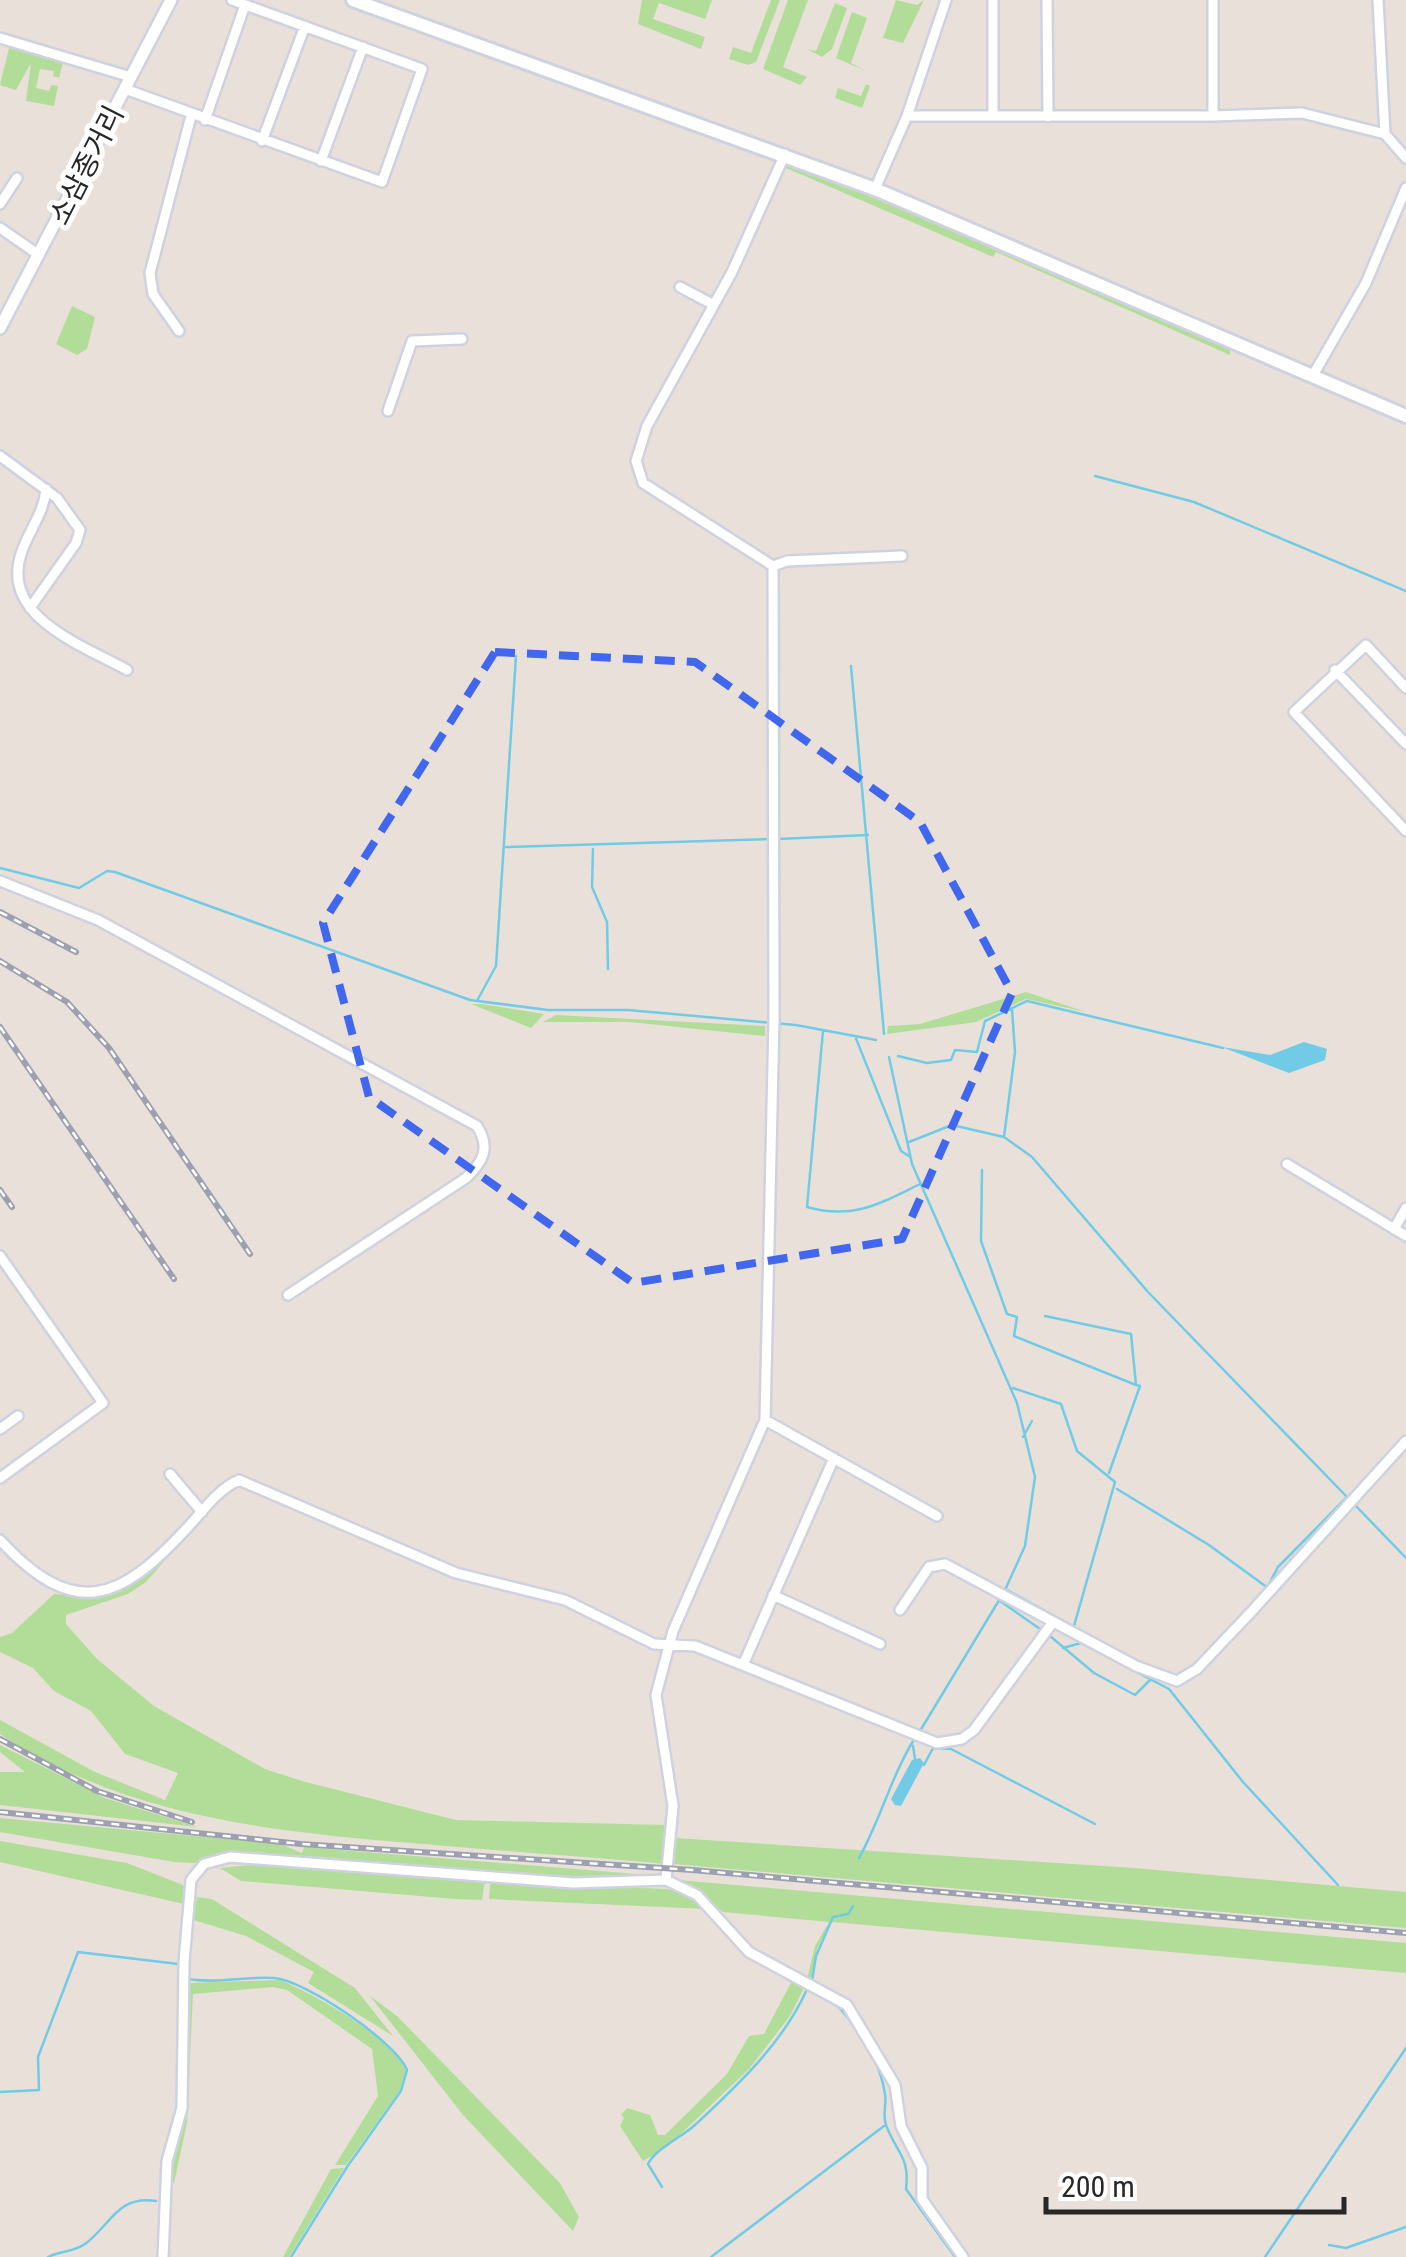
<svg xmlns="http://www.w3.org/2000/svg" width="1406" height="2257" font-family="'Roboto Condensed','Noto Sans KR',sans-serif">
  <rect width="100%" height="100%" fill="#e9e1d9"/>
  <path fill="#b2dd98" d="M 642,0 L 712,0 L 705,19 L 659,3 L 653,19 L 705,37 L 701,49 L 638,24 Z
    M 771,0 L 780,0 L 756,62 L 748,65 L 729,59 L 733,47 L 751,53 Z
    M 788,0 L 808,0 L 783,67 L 807,77 L 800,85 L 763,69 Z
    M 896,0 L 917,5 L 924,0 L 903,43 L 883,38 Z
    M 835,3 L 847,8 L 832,49 L 822,57 L 807,49 L 816,51 Z
    M 852,12 L 867,18 L 851,63 L 866,71 L 836,58 Z
    M 9,48 L 63,62 L 59,78 L 53,76 L 54,71 L 40,69 L 36,88 L 49,91 L 51,85 L 58,86 L 54,106 L 26,101 L 31,63 L 16,90 L 0,85 Z
    M 866,84 L 870,86 L 862,108 L 835,98 L 838,88 L 861,96 Z
    M 788,163 L 998,246 L 1230,349 L 1230,355 L 996,252 L 993,257 L 786,168 Z
    M 72,306 L 95,317 L 87,349 L 77,355 L 56,344 Z
    M 1026,992 L 1086,1012 L 1026,999 L 976,1022 L 887,1034 L 888,1026 L 920,1024 Z
    M 471,1004 L 482,1004 L 544,1014 L 531,1028 Z
    M 556,1015 L 765,1026 L 765,1036 L 630,1022 L 543,1022 Z
    M 222,1495 L 146,1582 L 128,1594 L 66,1615 L 66,1624 L 97,1659 L 154,1706 L 265,1769 L 302,1781 L 456,1820 L 668,1825 L 667,1864 C 585,1857 504,1851 423,1844 C 276,1832 126,1818 0,1734 L 0,1720 L 95,1772 L 165,1800 L 178,1773 L 125,1754 L 91,1711 L 54,1691 L 33,1668 L 0,1652 L 0,1637 L 12,1633 L 54,1594 C 136,1605 171,1549 222,1495 Z
    M 0,1745 L 105,1798 L 197,1827 L 0,1805 L 0,1772 L 25,1772 L 0,1752 Z
    M 0,1818 L 281,1844 L 302,1853 L 304,1847 L 661,1876 L 610,1881 L 525,1876 L 238,1853 L 194,1863 L 174,1862 L 0,1832 Z
    M 676,1838 L 1134,1868 L 1406,1892 L 1406,1928 L 673,1864 Z
    M 0,1841 L 127,1863 L 183,1885 L 188,1905 L 0,1862 Z
    M 259,1864 L 485,1881 L 482,1900 L 455,1899 L 241,1881 L 220,1868 Z
    M 678,1880 L 1406,1943 L 1406,1973 L 832,1922 L 817,1949 L 811,1981 L 807,1979 L 815,1946 L 829,1922 L 723,1912 Z
    M 490,1882 L 667,1889 L 684,1894 L 706,1909 L 489,1899 Z
    M 197,1897 L 212,1899 L 355,1988 L 393,2036 L 308,1983 L 314,1972 L 246,1936 L 193,1920 Z
    M 793,1979 L 805,1986 L 790,2016 L 749,2069 L 667,2147 L 643,2161 L 620,2126 L 624,2118 L 621,2115 L 627,2108 L 650,2115 L 658,2135 L 665,2135 L 727,2074 L 749,2036 L 764,2034 Z
    M 280,1980 C 314,1994 392,2037 406,2071 L 401,2089 L 346,2165 L 335,2165 L 378,2096 L 372,2049 L 287,1990 L 273,1987 L 193,1994 L 187,2123 L 174,2183 L 170,2179 L 185,2107 L 186,1983 Z
    M 370,1996 L 397,2016 L 560,2183 L 579,2217 L 573,2231 L 463,2115 Z
    M 344,2168 L 289,2257 L 283,2257 L 331,2169 Z"/>
  <path fill="#71cbe6" d="M 1304,1042 L 1327,1049 L 1325,1060 L 1289,1073 L 1222,1047 L 1270,1055 Z
    M 920,1758 L 924,1763 L 901,1806 L 895,1805 L 891,1799 L 912,1760 Z"/>
  <g fill="none" stroke-linecap="round" stroke-linejoin="round">
    <path stroke="#71cbe6" stroke-width="2.5" d="M 1095,476 L 1194,502 L 1406,591
      M 851,666 L 884,1034
      M 778,839 L 868,835
      M 506,847 L 769,839
      M 593,849 L 592,887 L 607,922 L 608,969
      M 0,868 L 79,888 L 107,871 L 115,872 L 470,1000 L 548,1010 L 628,1010 L 796,1025 L 876,1040
      M 478,999 L 496,966 L 516,656
      M 1012,1009 L 1015,1052 L 1004,1137 L 1032,1157 L 1148,1292 L 1349,1499
      M 823,1031 L 807,1207 C 853,1220 879,1204 920,1184
      M 855,1036 L 901,1151 L 909,1156
      M 898,1056 L 927,1063 L 951,1060 L 955,1050 L 977,1052 L 985,1021 L 1027,1001 L 1223,1048
      M 889,1057 L 912,1164 L 1017,1403 L 1035,1477 L 1025,1546 L 1005,1590
      M 909,1142 L 952,1125 L 1004,1137
      M 982,1170 L 981,1241 L 1007,1314 L 1017,1317 L 1014,1336 L 1136,1385
      M 1045,1316 L 1131,1334 L 1136,1385 L 1140,1386 L 1109,1473
      M 1013,1388 L 1061,1404 L 1077,1451 L 1115,1482 L 1074,1626
      M 1023,1437 L 1032,1421
      M 1117,1489 L 1209,1545 L 1268,1588
      M 1355,1505 L 1406,1558
      M 1280,1572 L 1318,1530
      M 1268,1586 L 1278,1567 L 1347,1497
      M 1007,1590 L 1140,1663
      M 1000,1601 L 1043,1631
      M 1050,1636 L 1094,1673 L 1135,1695 L 1150,1680
      M 1063,1648 L 1081,1643 L 1169,1689 L 1243,1782 L 1338,1885
      M 920,1731 L 1001,1597
      M 913,1746 L 915,1759
      M 924,1765 L 933,1748 L 951,1749 L 1095,1824
      M 859,1858 C 881,1819 891,1776 915,1738
      M 188,1979 C 217,1984 245,1976 274,1978 C 305,1980 396,2042 407,2070 L 401,2091 L 347,2167 L 291,2257
      M 812,1981 L 816,1956 L 833,1917 L 848,1914 L 853,1906
      M 837,2005 C 858,2028 881,2063 885,2094 C 887,2104 882,2115 886,2125 C 897,2154 910,2157 906,2189 L 955,2257
      M 0,2092 L 39,2090 L 38,2057 L 78,1952 L 178,1964
      M 662,2187 L 648,2164 C 655,2149 682,2137 695,2125 C 737,2086 785,2041 808,1987
      M 1329,2245 L 1346,2248 L 1406,2227
      M 48,2257 C 60,2251 74,2252 85,2244 C 111,2225 117,2195 156,2201
      M 711,2257 L 884,2126
      M 1265,2257 L 1406,2048"/>
    <defs>
      <path id="minor" d="M 1047,0 L 1048,117
        M 1213,0 L 1213,116 L 1302,113 L 1385,134 L 1406,158
        M 1378,0 L 1385,134
        M 0,38 L 131,77
        M 125,89 L 382,182 L 422,69 L 232,0
        M 907,116 L 1213,116
        M 993,116 L 993,0
        M 205,120 L 245,5
        M 262,141 L 305,26
        M 321,161 L 363,47
        M 875,189 L 907,116 L 946,0
        M 0,204 L 17,178
        M 0,228 L 39,255
        M 680,287 L 714,305
        M 179,331 L 153,294 L 150,273 L 191,116
        M 1312,377 L 1366,283 L 1406,188
        M 388,411 L 412,341 L 462,339
        M 0,456 L 57,498 L 80,530 L 76,543 L 30,608
        M 46,489 C 44,514 28,531 21,554 C 0,617 84,646 127,670
        M 773,566 L 787,561 L 902,556
        M 1335,670 L 1406,744
        M 1406,688 L 1366,645 L 1294,712 L 1406,831
        M 0,881 L 98,920 L 477,1126 C 491,1148 483,1162 466,1178 L 288,1295
        M 1287,1164 L 1406,1236
        M 1394,1229 L 1406,1208
        M 0,1256 L 103,1403 L 0,1478
        M 765,1420 L 774,1019 L 773,566 L 643,483 L 636,461 L 647,426 L 732,272 L 785,154
        M 0,1429 L 18,1416
        M 170,1474 L 202,1512
        M 937,1516 L 765,1420 L 673,1631 L 656,1695 L 673,1806 L 666,1880 L 697,1895 L 749,1952 L 847,2005 L 895,2085 L 901,2126 L 922,2168 L 922,2199 L 963,2257
        M 0,1540 C 74,1620 119,1602 187,1528 C 203,1511 218,1489 239,1480 L 456,1573 L 565,1600 L 654,1644 L 695,1646 L 937,1743 L 962,1739 L 974,1730 L 1053,1622
        M 773,1595 L 880,1644
        M 900,1610 L 929,1567 L 945,1564 L 1136,1666 L 1177,1681 L 1197,1669 L 1252,1611 L 1406,1441
        M 743,1665 L 834,1458
        M 163,2257 L 167,2161 L 182,2108 L 184,1962 L 191,1880 L 204,1864 L 230,1857 L 573,1883 L 666,1880"/>
      <path id="tertiary" d="M 0,328 L 171,0"/>
      <path id="secondary" d="M 353,0 L 875,189 L 1406,416"/>
    </defs>
    <use href="#minor" stroke="#ced2df" stroke-width="14"/>
    <use href="#tertiary" stroke="#ced2df" stroke-width="16"/>
    <use href="#secondary" stroke="#ced2df" stroke-width="18"/>
    <use href="#minor" stroke="#fff" stroke-width="9"/>
    <use href="#tertiary" stroke="#fff" stroke-width="11"/>
    <use href="#secondary" stroke="#fff" stroke-width="12"/>
    <defs>
      <path id="rail" d="M 0,912 L 76,952
        M 0,961 L 67,1002 L 109,1048 L 250,1254
        M 0,1027 L 174,1279
        M 0,1190 L 12,1207
        M 0,1739 L 97,1791 L 192,1822
        M 0,1812 L 301,1844 L 692,1870 L 1406,1933"/>
    </defs>
    <use href="#rail" stroke="#9ca0b0" stroke-width="6"/>
    <use href="#rail" stroke="#fff" stroke-width="2.5" stroke-dasharray="8" stroke-linecap="butt"/>
  </g>
  <path fill="none" stroke="#4067ee" stroke-width="8" stroke-dasharray="20 12" stroke-linejoin="round" d="M 495,652 L 695,662 L 920,822 L 1012,993 L 902,1239 L 633,1283 L 369,1097 L 323,923 Z"/>
  <g text-anchor="middle" stroke-width="10" stroke-linejoin="round" paint-order="stroke">
    <g font-size="28" fill="#272727" stroke="#fff">
      <text transform="translate(86 165) rotate(-63)" y="10">소삼종거리</text>
    </g>
  </g>
  <path d="M1046 2197v15h298v-15" fill="none" stroke="#272727" stroke-width="5"/>
  <text x="1061" y="2197" font-size="30" fill="#272727" stroke="#ffffff" stroke-width="8" paint-order="stroke">200 m</text>
</svg>
